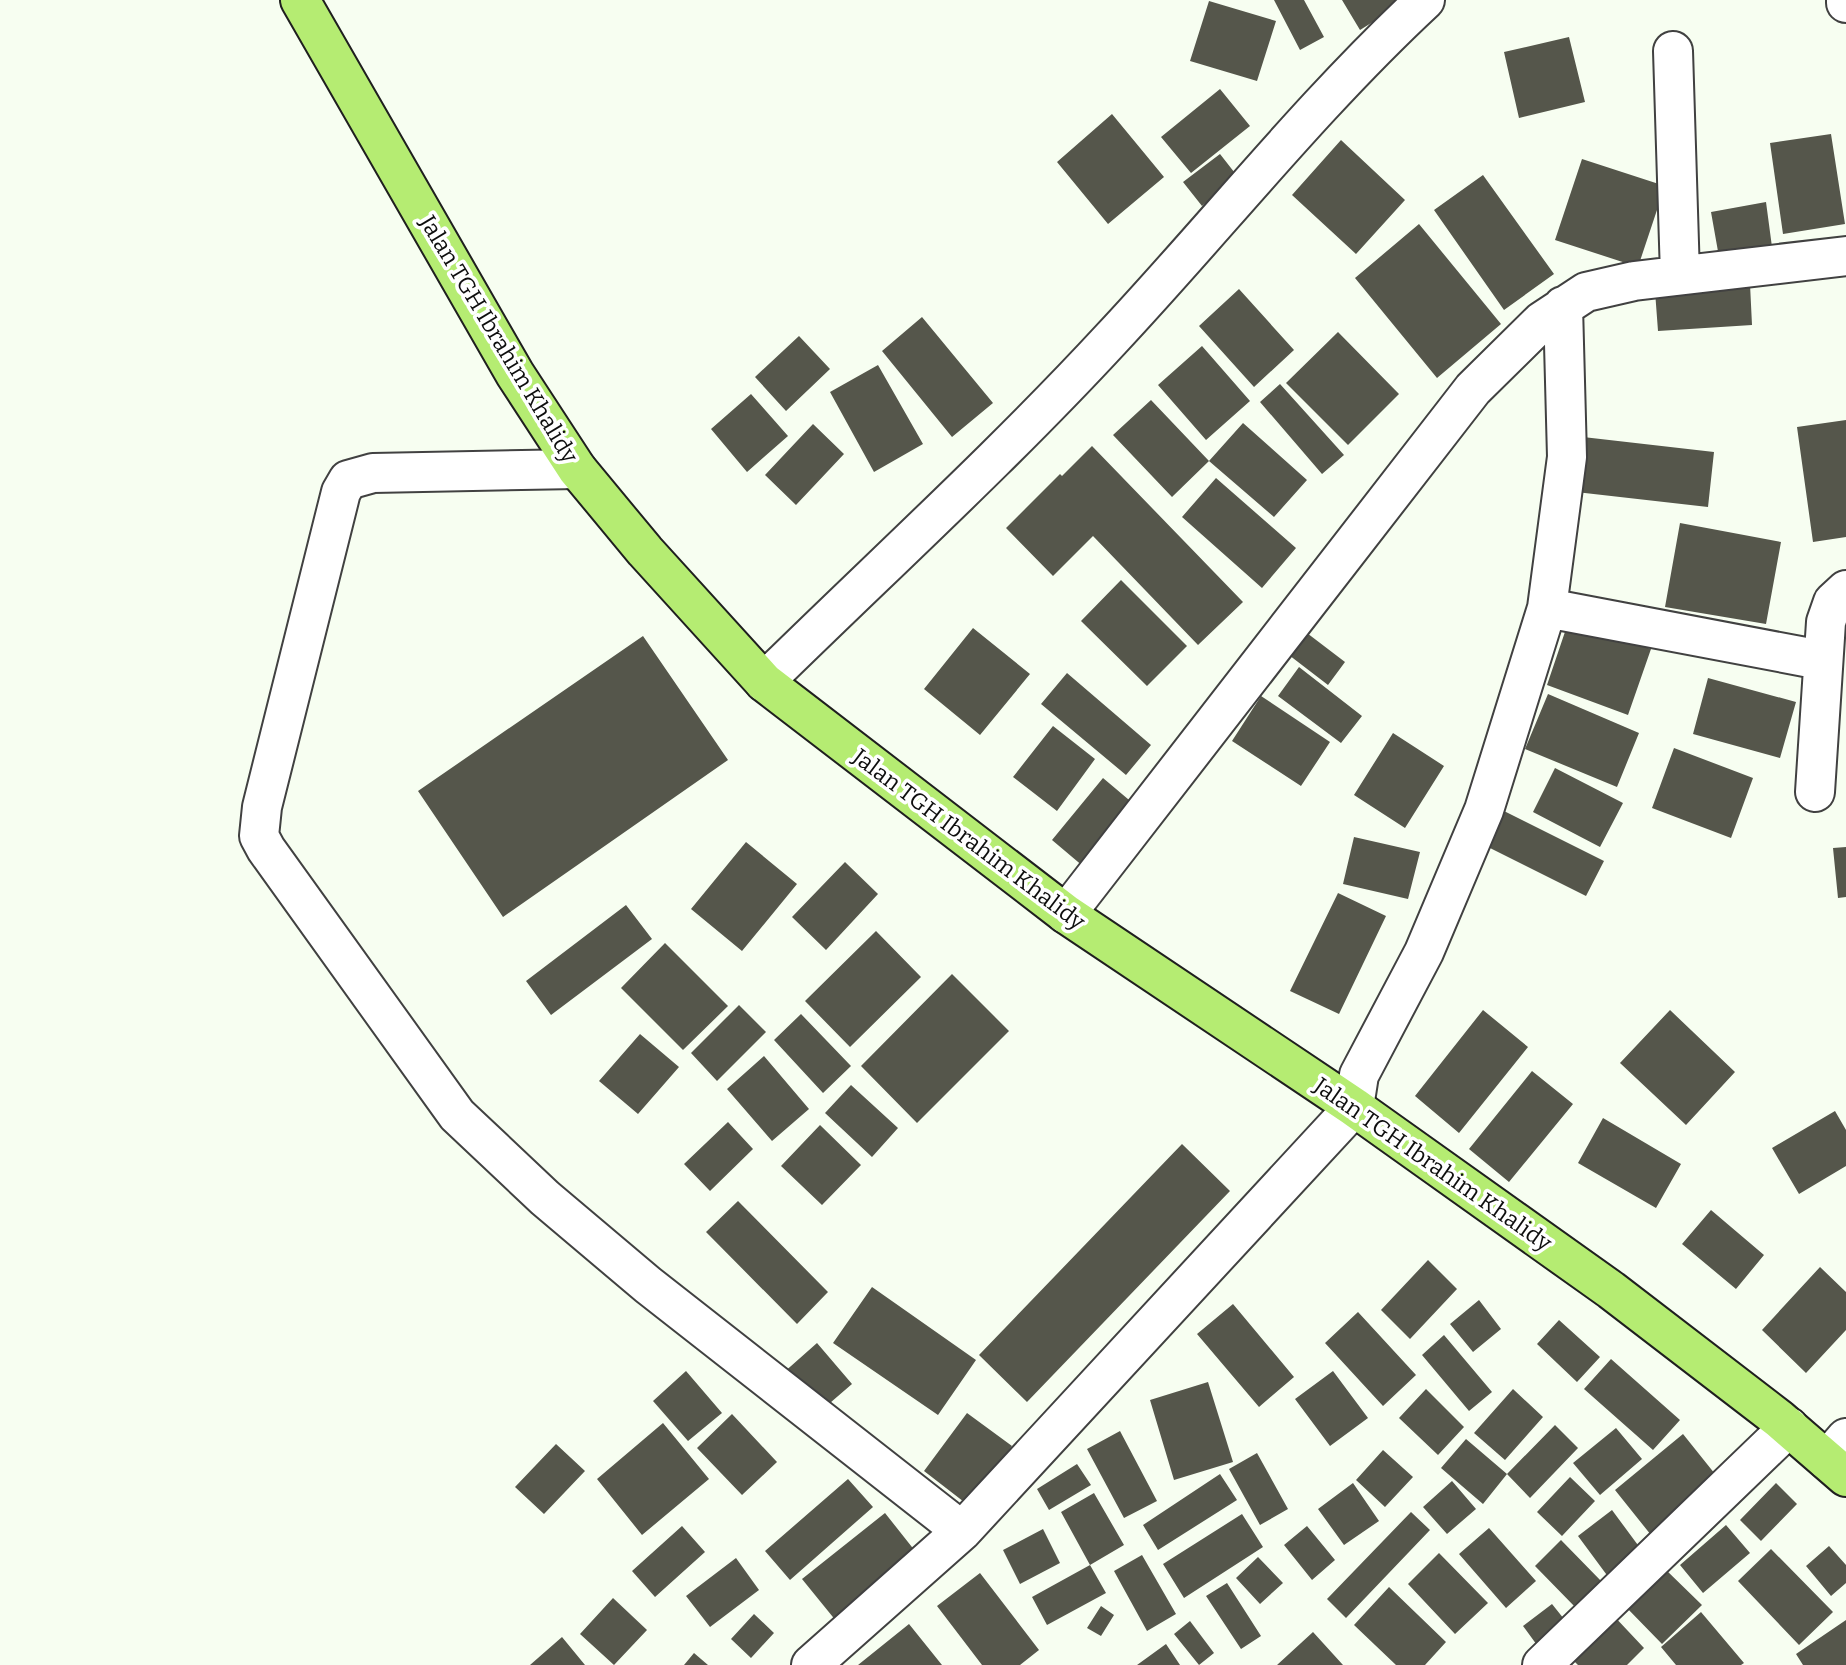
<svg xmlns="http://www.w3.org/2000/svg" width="1846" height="1665" font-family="Bitter,serif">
  <rect width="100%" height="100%" fill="#f7fef1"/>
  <path fill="#55564b" d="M 1274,0 L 1304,0 L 1324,37 L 1300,50 Z
    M 1342,0 L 1408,0 L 1360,30 Z
    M 1209,1 L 1276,21 L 1257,81 L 1190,61 Z
    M 1569,37 L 1585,102 L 1519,118 L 1504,52 Z
    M 1220,89 L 1250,126 L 1191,173 L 1161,137 Z
    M 1112,114 L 1164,177 L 1108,224 L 1057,162 Z
    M 1831,134 L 1845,224 L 1783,234 L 1770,143 Z
    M 1341,140 L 1405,200 L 1356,254 L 1292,195 Z
    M 1220,154 L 1238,177 L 1202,206 L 1183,182 Z
    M 1582,159 L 1665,186 L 1638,267 L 1555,240 Z
    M 1483,175 L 1554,274 L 1504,310 L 1434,210 Z
    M 1766,202 L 1772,247 L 1719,257 L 1711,212 Z
    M 1419,224 L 1501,324 L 1437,378 L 1355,278 Z
    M 1750,284 L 1752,325 L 1658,331 L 1655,291 Z
    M 1239,289 L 1294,350 L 1254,387 L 1199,326 Z
    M 922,317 L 993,403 L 952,437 L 882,351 Z
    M 1338,332 L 1399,394 L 1348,445 L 1286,383 Z
    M 799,336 L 830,369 L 786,411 L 755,377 Z
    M 1202,346 L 1250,401 L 1206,440 L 1158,385 Z
    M 878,365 L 923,444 L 874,472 L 830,392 Z
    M 1280,384 L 1344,455 L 1322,474 L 1260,402 Z
    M 751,394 L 788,436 L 747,472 L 711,429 Z
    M 1151,400 L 1209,461 L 1172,497 L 1113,435 Z
    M 1846,420 L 1846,537 L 1813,542 L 1797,427 Z
    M 1243,423 L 1307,480 L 1274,517 L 1209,461 Z
    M 813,424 L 844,454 L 796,505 L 765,475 Z
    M 1583,437 L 1714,452 L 1708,507 L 1576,492 Z
    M 1092,446 L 1243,602 L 1198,645 L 1093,536 L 1053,576 L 1006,528 L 1060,474 L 1062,476 Z
    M 1216,478 L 1296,548 L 1262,588 L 1182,517 Z
    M 1680,523 L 1781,542 L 1766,624 L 1665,607 Z
    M 1121,580 L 1187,646 L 1147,686 L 1081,621 Z
    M 1569,620 L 1651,649 L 1628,715 L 1547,685 Z
    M 973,628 L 1030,674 L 980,735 L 924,689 Z
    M 1303,630 L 1345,662 L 1328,685 L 1285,652 Z
    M 643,636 L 728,760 L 503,917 L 418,791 Z
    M 1299,667 L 1362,716 L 1341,743 L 1278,696 Z
    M 1067,673 L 1151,745 L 1126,775 L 1041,704 Z
    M 1708,678 L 1796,702 L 1780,758 L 1693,734 Z
    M 1548,694 L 1639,733 L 1617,787 L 1525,749 Z
    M 1261,696 L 1330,742 L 1301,786 L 1232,741 Z
    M 1053,726 L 1095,759 L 1057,811 L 1013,777 Z
    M 1393,733 L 1444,766 L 1405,828 L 1354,795 Z
    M 1674,748 L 1753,778 L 1731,838 L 1652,808 Z
    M 1555,768 L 1623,803 L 1600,847 L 1533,812 Z
    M 1103,778 L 1135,805 L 1084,867 L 1052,840 Z
    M 1502,810 L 1604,861 L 1586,896 L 1484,845 Z
    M 1354,837 L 1420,852 L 1408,899 L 1343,884 Z
    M 746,842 L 797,884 L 742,951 L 691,909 Z
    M 1846,847 L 1846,897 L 1838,898 L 1833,848 Z
    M 845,862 L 878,894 L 826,950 L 792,917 Z
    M 1338,893 L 1386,916 L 1339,1014 L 1290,991 Z
    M 626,905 L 652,939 L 551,1015 L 526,981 Z
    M 876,931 L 921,977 L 850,1047 L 805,1001 Z
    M 665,943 L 728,1006 L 683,1050 L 621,988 Z
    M 952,974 L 1009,1031 L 917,1123 L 861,1066 Z
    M 739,1005 L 766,1032 L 717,1081 L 691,1053 Z
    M 1483,1010 L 1528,1047 L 1459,1133 L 1415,1096 Z
    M 1670,1010 L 1735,1072 L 1686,1125 L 1620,1063 Z
    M 801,1014 L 851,1066 L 823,1093 L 774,1040 Z
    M 640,1034 L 679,1067 L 638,1114 L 599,1081 Z
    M 764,1056 L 809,1109 L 772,1141 L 727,1089 Z
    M 1532,1071 L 1573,1104 L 1509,1182 L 1469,1149 Z
    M 851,1085 L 898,1128 L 872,1157 L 825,1113 Z
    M 1835,1111 L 1846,1130 L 1846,1166 L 1799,1194 L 1772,1148 Z
    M 1603,1118 L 1681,1164 L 1656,1208 L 1578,1163 Z
    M 728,1122 L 753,1149 L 710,1191 L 684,1164 Z
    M 820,1125 L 861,1165 L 822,1205 L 781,1166 Z
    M 1182,1144 L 1230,1191 L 1027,1402 L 979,1355 Z
    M 738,1201 L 828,1292 L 797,1324 L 706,1232 Z
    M 1711,1210 L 1764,1255 L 1736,1289 L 1682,1244 Z
    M 1428,1260 L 1457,1289 L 1410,1339 L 1381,1310 Z
    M 1820,1267 L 1846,1292 L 1846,1330 L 1806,1373 L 1762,1330 Z
    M 872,1287 L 976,1360 L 938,1415 L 833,1343 Z
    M 1479,1300 L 1501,1329 L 1473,1352 L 1450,1324 Z
    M 1233,1304 L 1294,1377 L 1259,1407 L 1197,1334 Z
    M 1358,1312 L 1416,1375 L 1383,1406 L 1325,1343 Z
    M 1559,1320 L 1600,1357 L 1577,1382 L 1537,1344 Z
    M 1444,1335 L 1492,1392 L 1469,1411 L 1422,1355 Z
    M 817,1343 L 852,1384 L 816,1415 L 782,1374 Z
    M 1611,1359 L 1680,1420 L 1653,1450 L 1584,1389 Z
    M 686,1371 L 722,1413 L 688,1441 L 653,1401 Z
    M 1333,1371 L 1368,1418 L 1330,1446 L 1295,1399 Z
    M 1208,1382 L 1233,1462 L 1174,1480 L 1150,1400 Z
    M 1426,1389 L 1464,1427 L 1438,1455 L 1399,1418 Z
    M 1513,1389 L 1543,1417 L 1505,1460 L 1474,1433 Z
    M 967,1413 L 1012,1446 L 968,1505 L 924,1471 Z
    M 732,1414 L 777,1462 L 742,1495 L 697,1448 Z
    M 663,1423 L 709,1479 L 642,1535 L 597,1479 Z
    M 1555,1425 L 1578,1448 L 1530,1498 L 1507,1474 L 1483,1504 L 1441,1468 L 1466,1439 L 1507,1474 Z
    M 1616,1428 L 1642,1459 L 1600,1495 L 1573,1463 Z
    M 1120,1431 L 1157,1501 L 1124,1518 L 1087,1449 Z
    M 1683,1434 L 1719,1479 L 1651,1535 L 1615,1490 Z
    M 556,1444 L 585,1471 L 544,1514 L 515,1487 Z
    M 1383,1450 L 1413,1477 L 1385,1507 L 1356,1480 Z
    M 1257,1453 L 1288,1509 L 1260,1525 L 1229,1469 Z
    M 1077,1464 L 1091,1485 L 1049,1510 L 1037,1489 Z
    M 1220,1474 L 1237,1500 L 1158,1550 L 1143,1525 Z
    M 1570,1477 L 1595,1501 L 1562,1536 L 1537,1512 Z
    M 848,1479 L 873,1507 L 790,1580 L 765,1551 Z
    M 1452,1481 L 1476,1509 L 1447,1534 L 1423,1507 Z
    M 1353,1483 L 1379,1521 L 1344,1545 L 1318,1509 Z
    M 1776,1483 L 1797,1504 L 1761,1541 L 1740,1520 Z
    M 1094,1493 L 1124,1545 L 1090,1565 L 1106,1593 L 1047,1625 L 1032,1597 L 1090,1565 L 1061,1512 Z
    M 1612,1510 L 1646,1556 L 1612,1582 L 1578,1536 Z
    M 1411,1512 L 1430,1530 L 1346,1618 L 1327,1599 Z
    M 885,1513 L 923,1561 L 841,1627 L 802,1579 Z
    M 1242,1514 L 1263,1547 L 1184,1598 L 1163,1564 Z
    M 1726,1525 L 1750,1553 L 1703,1593 L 1680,1565 Z
    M 682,1526 L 705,1552 L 655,1597 L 632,1571 Z
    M 1307,1526 L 1335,1560 L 1312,1580 L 1284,1545 Z
    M 1489,1528 L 1536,1581 L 1506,1608 L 1459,1554 Z
    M 1043,1529 L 1060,1563 L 1020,1584 L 1003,1550 Z
    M 1561,1540 L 1603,1583 L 1577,1609 L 1535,1566 Z
    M 1829,1546 L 1846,1565 L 1846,1583 L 1831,1596 L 1806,1566 Z
    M 1771,1549 L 1833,1612 L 1799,1645 L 1738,1581 Z
    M 1439,1553 L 1488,1603 L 1455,1634 L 1408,1584 Z
    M 1142,1555 L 1176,1614 L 1147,1631 L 1114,1571 Z
    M 1258,1557 L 1283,1583 L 1260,1604 L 1236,1578 Z
    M 736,1558 L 759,1590 L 710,1627 L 686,1596 Z
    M 1664,1568 L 1702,1605 L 1662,1644 L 1625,1606 Z
    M 980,1573 L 1039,1650 L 1020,1665 L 982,1665 L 937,1606 Z
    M 1227,1583 L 1261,1636 L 1241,1649 L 1206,1596 Z
    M 1389,1587 L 1446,1642 L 1425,1665 L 1396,1665 L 1354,1625 Z
    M 613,1598 L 647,1630 L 614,1665 L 580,1634 Z
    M 1552,1604 L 1572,1629 L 1542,1652 L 1523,1626 Z
    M 1101,1606 L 1114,1615 L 1101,1636 L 1087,1628 Z
    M 1701,1612 L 1744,1663 L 1741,1665 L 1676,1665 L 1661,1647 Z
    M 754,1614 L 774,1633 L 751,1658 L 731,1639 Z
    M 1612,1614 L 1644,1648 L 1627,1665 L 1578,1665 L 1568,1655 Z
    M 1846,1620 L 1846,1665 L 1803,1665 L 1796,1654 Z
    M 1190,1621 L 1214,1653 L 1199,1665 L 1174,1634 Z
    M 909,1624 L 942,1665 L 858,1665 Z
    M 1313,1632 L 1343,1665 L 1277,1665 Z
    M 562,1637 L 585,1665 L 530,1665 Z
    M 1166,1644 L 1180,1665 L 1137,1665 Z
    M 694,1653 L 708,1665 L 684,1665 Z"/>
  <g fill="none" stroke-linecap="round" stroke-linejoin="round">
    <defs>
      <path id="minor" d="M 1846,0 L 1846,3
        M 1673,51 L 1680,275
        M 577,469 L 373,473 L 348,480 L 341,492 L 262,807 L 259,836 L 266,849 L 457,1115 L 545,1198 L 648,1285 L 962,1531
        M 1547,608 L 1821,660
        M 764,682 C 880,568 1001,458 1111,339 C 1216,227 1312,105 1425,0
        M 1815,792 L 1826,622 L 1833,602 L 1846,590
        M 1066,914 L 1473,389 L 1542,321 L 1586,292 L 1634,281 L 1846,256
        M 1827,1460 L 1846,1438
        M 811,1665 L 962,1531 L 1354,1107 L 1359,1075 L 1424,952 L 1484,810 L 1547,608 L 1567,457 L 1563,306
        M 1542,1665 L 1789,1427"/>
      <path id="major" d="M 300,0 L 515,374 L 577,469 L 645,551 L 764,682 L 1066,914 L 1354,1107 L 1611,1290 L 1779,1419 L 1846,1477"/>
    </defs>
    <use href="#minor" stroke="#414141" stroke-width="42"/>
    <use href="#major" stroke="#1f1f1f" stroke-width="42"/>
    <use href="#minor" stroke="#fff" stroke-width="38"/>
    <use href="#major" stroke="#b5ec72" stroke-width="38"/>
  </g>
  <g text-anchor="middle" stroke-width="7" stroke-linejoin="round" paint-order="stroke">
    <g font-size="23" fill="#0e0e0e" stroke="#fff">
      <text transform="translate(499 339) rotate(59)" y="8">Jalan TGH Ibrahim Khalidy</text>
      <text transform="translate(969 839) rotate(37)" y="8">Jalan TGH Ibrahim Khalidy</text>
      <text transform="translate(1433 1164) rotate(35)" y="8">Jalan TGH Ibrahim Khalidy</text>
    </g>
  </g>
</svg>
